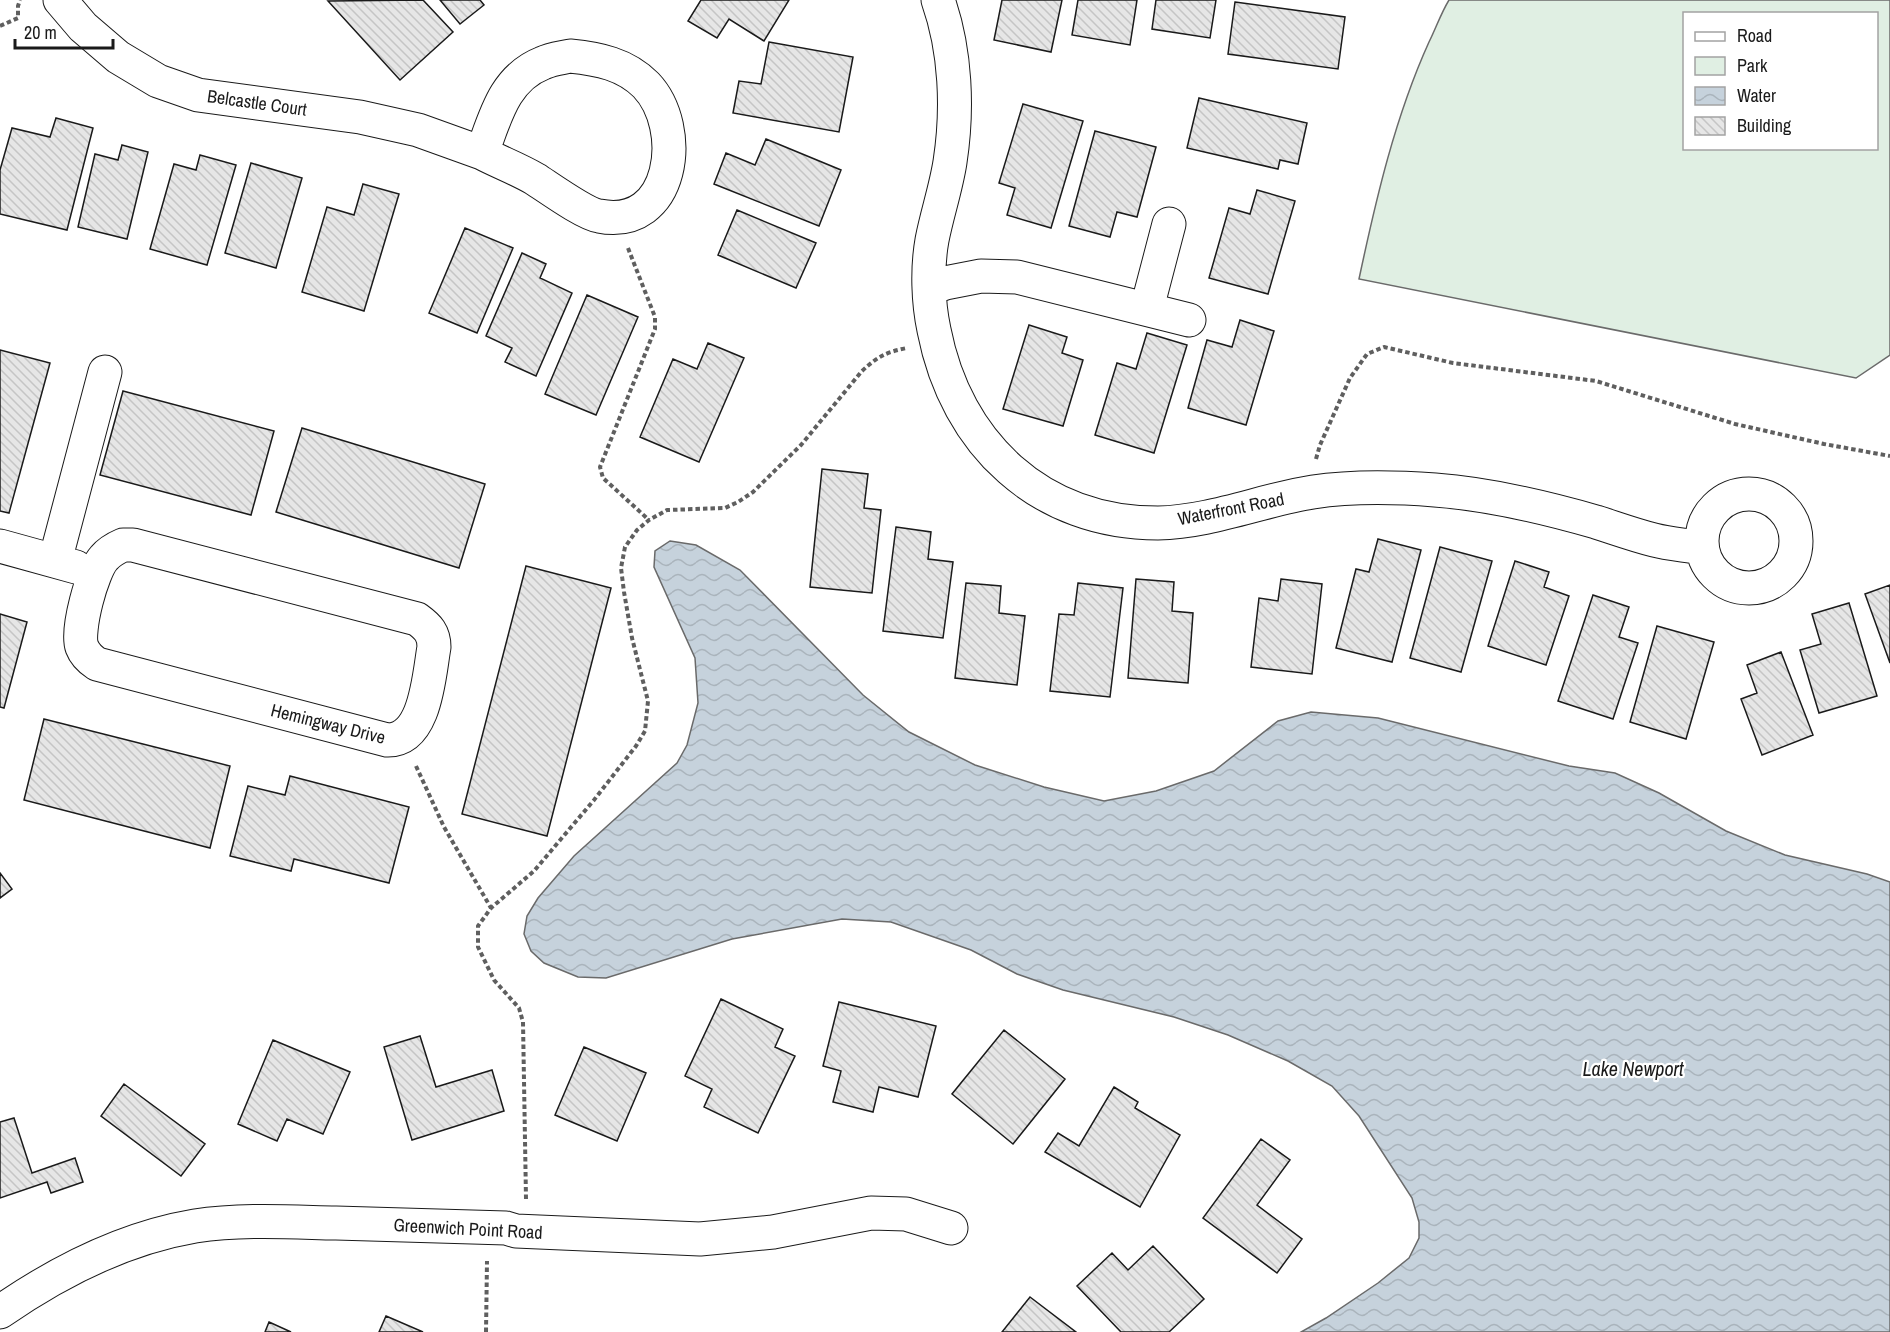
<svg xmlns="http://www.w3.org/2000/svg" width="1890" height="1332" font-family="'Archivo Narrow',sans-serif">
  <defs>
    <pattern id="water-waves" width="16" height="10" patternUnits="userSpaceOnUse" patternTransform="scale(1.5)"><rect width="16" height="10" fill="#c6d2dc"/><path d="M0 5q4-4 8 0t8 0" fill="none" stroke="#aab4bc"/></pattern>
    <pattern id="building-back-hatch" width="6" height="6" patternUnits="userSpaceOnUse" patternTransform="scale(1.5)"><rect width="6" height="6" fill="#e6e6e6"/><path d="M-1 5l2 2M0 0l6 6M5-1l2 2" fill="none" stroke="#c5c5c5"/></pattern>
  </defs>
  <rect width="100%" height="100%" fill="#fff"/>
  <path fill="#e0efe3" stroke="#6a6a6a" stroke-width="1.5" fill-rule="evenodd" d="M 1449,0 L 1890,0 L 1890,355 L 1856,378 L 1359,279 C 1376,199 1395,117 1429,42 C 1436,28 1441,13 1449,0 ZM 1684,14 L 1876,14 L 1876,148 L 1684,148 Z"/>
  <path fill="url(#water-waves)" stroke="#6a6a6a" stroke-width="1.5" d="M 670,541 L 696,545 L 740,570 L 863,695 L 909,732 L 975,765 L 1044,787 L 1104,801 L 1156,791 L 1214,771 L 1278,721 L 1311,712 L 1378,718 L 1569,766 L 1615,773 L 1659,793 L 1726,831 L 1785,855 L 1867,874 L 1890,882 L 1890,1332 L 1301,1332 L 1326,1318 L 1378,1283 L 1409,1258 L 1419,1238 L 1419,1222 L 1412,1198 L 1359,1116 L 1332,1086 L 1288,1061 L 1228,1035 L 1174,1017 L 1063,990 L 1017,974 L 971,950 L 891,922 L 842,919 L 732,939 L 606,978 L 578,977 L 544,963 L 531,951 L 524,934 L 527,916 L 538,898 L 574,856 L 677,763 L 687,745 L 698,703 L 695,658 L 654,567 L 655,551 Z"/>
  <path fill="url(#building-back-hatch)" stroke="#1a1a1a" stroke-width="1.5" d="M 423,0 L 453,32 L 400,80 L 328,1 Z
    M 440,0 L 480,0 L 484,5 L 460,24 Z
    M 701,0 L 789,0 L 764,41 L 729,19 L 717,38 L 688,21 Z
    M 1002,0 L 1062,0 L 1051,52 L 994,40 Z
    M 1078,0 L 1137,0 L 1130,45 L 1072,35 Z
    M 1156,0 L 1216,0 L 1210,38 L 1152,29 Z
    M 1235,2 L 1345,17 L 1338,69 L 1228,54 Z
    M 769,42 L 853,57 L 839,132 L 733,113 L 739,81 L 761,84 Z
    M 1199,98 L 1307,123 L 1298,164 L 1280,160 L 1278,169 L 1187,148 Z
    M 1023,104 L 1083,121 L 1051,228 L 1007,215 L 1015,188 L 999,183 Z
    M 56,118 L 93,128 L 67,230 L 0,214 L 0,170 L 12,128 L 50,137 Z
    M 1095,131 L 1156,147 L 1137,217 L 1117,212 L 1110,237 L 1069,226 Z
    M 766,139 L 841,170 L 819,226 L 714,184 L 726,153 L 755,165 Z
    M 122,145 L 148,152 L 127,239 L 78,227 L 95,154 L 118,160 Z
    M 200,155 L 236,165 L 207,265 L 150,249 L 174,164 L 196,170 Z
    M 251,163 L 302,178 L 276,268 L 225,253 Z
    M 363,184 L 399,194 L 364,311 L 302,292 L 327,207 L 354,215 Z
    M 1257,190 L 1295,201 L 1268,294 L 1209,278 L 1229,208 L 1250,214 Z
    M 737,210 L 816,243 L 796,288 L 718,255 Z
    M 465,228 L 513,248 L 477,333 L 429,313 Z
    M 522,253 L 546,264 L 540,278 L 572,293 L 536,376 L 505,362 L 512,348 L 486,336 Z
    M 587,295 L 638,317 L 596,415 L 545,394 Z
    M 1240,320 L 1274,331 L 1246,425 L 1188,408 L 1207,340 L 1232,347 Z
    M 1029,325 L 1067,337 L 1062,353 L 1083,360 L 1063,426 L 1003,409 Z
    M 1147,333 L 1187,345 L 1154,453 L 1095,435 L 1117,363 L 1136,369 Z
    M 708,343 L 744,358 L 699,462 L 640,437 L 673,359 L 697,369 Z
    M 0,350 L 50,363 L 9,513 L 0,511 Z
    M 123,391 L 274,431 L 251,515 L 100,475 Z
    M 302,428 L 485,484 L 459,568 L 276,512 Z
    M 822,469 L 868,474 L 864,508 L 881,510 L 872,593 L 810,587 Z
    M 896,527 L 931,532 L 928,559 L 953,562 L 943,638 L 883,631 Z
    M 1378,539 L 1421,550 L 1392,662 L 1336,648 L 1356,569 L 1369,572 Z
    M 1440,547 L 1492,561 L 1461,672 L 1410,658 Z
    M 1515,561 L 1549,572 L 1544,587 L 1569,596 L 1546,665 L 1488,646 Z
    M 526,566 L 611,588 L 547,836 L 462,814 Z
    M 1136,579 L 1174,582 L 1172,611 L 1193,613 L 1188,683 L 1128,678 Z
    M 1281,579 L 1322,584 L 1312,674 L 1251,667 L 1259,598 L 1278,601 Z
    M 966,583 L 1001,586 L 999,613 L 1025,616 L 1017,685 L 955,678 Z
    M 1078,583 L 1123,588 L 1110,697 L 1050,691 L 1059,614 L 1074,615 Z
    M 1890,585 L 1890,663 L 1865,594 Z
    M 1593,595 L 1629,607 L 1619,637 L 1638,643 L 1613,719 L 1558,701 Z
    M 1849,603 L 1877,696 L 1819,713 L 1800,650 L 1821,644 L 1812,614 Z
    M 0,614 L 27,622 L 4,708 L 0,707 Z
    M 1657,626 L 1714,642 L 1686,739 L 1630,722 Z
    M 1781,652 L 1813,735 L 1762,755 L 1741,699 L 1757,693 L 1747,665 Z
    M 44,719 L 230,766 L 210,848 L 24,800 Z
    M 290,776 L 409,807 L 389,883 L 294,859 L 291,871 L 230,856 L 248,786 L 285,795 Z
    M 0,873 L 12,889 L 0,898 Z
    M 721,999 L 783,1029 L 775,1047 L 795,1056 L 758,1133 L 704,1107 L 712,1089 L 685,1076 Z
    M 839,1002 L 936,1026 L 918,1097 L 879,1087 L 873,1112 L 833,1102 L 841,1071 L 823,1066 Z
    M 1004,1030 L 1065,1079 L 1013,1144 L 952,1094 Z
    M 420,1036 L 436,1087 L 492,1070 L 504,1111 L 412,1140 L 384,1047 Z
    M 273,1040 L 350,1072 L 323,1134 L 287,1119 L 277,1141 L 238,1124 Z
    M 584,1047 L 646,1073 L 617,1141 L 555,1115 Z
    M 124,1084 L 205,1144 L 181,1176 L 101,1116 Z
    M 1114,1087 L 1138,1102 L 1135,1108 L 1180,1135 L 1140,1207 L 1045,1152 L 1058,1133 L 1079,1146 Z
    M 14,1118 L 32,1173 L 75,1158 L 83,1182 L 51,1193 L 47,1182 L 0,1198 L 0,1122 Z
    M 1261,1139 L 1290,1160 L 1257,1205 L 1302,1239 L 1277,1273 L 1203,1218 Z
    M 1153,1246 L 1204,1299 L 1169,1332 L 1121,1332 L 1077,1286 L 1112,1253 L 1128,1270 Z
    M 1030,1297 L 1076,1332 L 1002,1332 Z
    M 386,1316 L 423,1332 L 379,1332 Z
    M 269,1322 L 291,1332 L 265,1332 Z"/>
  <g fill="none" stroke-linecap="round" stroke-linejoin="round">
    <defs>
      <path id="minor" d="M 60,0 L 83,27 L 118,57 L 158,81 L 198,95 L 360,117 L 418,130 L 482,153
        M 938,0 C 956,51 958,110 950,162 C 946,188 937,214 932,240 C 927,268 928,302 934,330 C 956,444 1040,523 1158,523 C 1211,522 1262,500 1313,492 C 1352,486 1396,487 1435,490 C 1489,494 1544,507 1596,522 C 1615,528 1634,535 1654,540 C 1669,544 1686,545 1702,548
        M 570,56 C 599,59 625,64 646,85 C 687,128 674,231 599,216 C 585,214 549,188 535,179 C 518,169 499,162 482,153 C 495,118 504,78 543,63 C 551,59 561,58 570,56 Z
        M 929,289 L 945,283 L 981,276 L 1017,277 L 1189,320
        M 1147,308 L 1169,224
        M1702 541a47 47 0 1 1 94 0a47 47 0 1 1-94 0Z
        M 123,545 L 133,545 L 417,619 C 428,627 434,633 434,647 C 429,675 426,741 387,740 L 97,664 C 91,660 85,655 82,647 C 76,631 92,571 104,558 C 109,552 116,548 123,545 Z
        M 0,546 L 76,567
        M 55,561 L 105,372
        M 0,1312 C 59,1271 124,1238 195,1226 C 242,1219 289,1222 336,1223 C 393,1225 449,1226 506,1228 L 516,1231 L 700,1239 L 773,1232 L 871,1213 L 906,1214 L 951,1228"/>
    </defs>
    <use href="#minor" stroke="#1a1a1a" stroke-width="35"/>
    <path stroke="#5f5f5f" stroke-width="4" stroke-dasharray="4.5 3" stroke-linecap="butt" d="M 0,26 L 18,18 L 18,6 L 20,0
      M 628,248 L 655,317 L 655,329 L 600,467 L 603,478 L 649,520
      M 1316,459 L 1320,445 L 1350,378 L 1367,354 L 1384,347 L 1453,363 L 1596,381 L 1735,424 L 1824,444 L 1890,456
      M 416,766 L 444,827 L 491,908
      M 526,1199 L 523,1022 L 519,1008 L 494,980 L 478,947 L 478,926 L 491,908 L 534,871 L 594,800 L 636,746 L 645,731 L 648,701 L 632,638 L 624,592 L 621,568 L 625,547 L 637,530 L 649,520 L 667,510 L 725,508 L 738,502 L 753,492 L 801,445 L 862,371 C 877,357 886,352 907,348
      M 486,1332 L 487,1261"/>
    <use href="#minor" stroke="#fff" stroke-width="33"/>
  </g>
  <g text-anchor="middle" stroke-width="4.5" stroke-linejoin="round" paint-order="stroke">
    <g font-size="18" fill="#1a1a1a" stroke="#fff">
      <text transform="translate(257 103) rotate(8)" y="6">Belcastle Court</text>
      <text transform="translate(1231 509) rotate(-11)" y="6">Waterfront Road</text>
      <text transform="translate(328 724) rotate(14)" y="6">Hemingway Drive</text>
      <text transform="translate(468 1229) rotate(3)" y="6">Greenwich Point Road</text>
    </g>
    <g font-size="20" font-style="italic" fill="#1a1a1a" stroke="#fff">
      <text x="1633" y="1076">Lake Newport</text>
    </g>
  </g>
  <rect x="1683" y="12" width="195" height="138" fill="#ffffff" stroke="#a3a3a3" stroke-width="1.5"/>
  <rect x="1695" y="32" width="30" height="9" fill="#ffffff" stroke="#a3a3a3" stroke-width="1.5"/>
  <text x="1737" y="42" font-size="18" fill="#1a1a1a">Road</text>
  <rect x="1695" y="57" width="30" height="18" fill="#e0efe3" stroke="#a3a3a3" stroke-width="1.5"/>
  <text x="1737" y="72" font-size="18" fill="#1a1a1a">Park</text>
  <rect x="1695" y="87" width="30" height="18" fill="url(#water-waves)" stroke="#a3a3a3" stroke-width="1.5"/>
  <text x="1737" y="102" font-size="18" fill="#1a1a1a">Water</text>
  <rect x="1695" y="117" width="30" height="18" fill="url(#building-back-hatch)" stroke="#a3a3a3" stroke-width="1.5"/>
  <text x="1737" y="132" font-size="18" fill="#1a1a1a">Building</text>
  <path d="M15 39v9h98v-9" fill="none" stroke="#1a1a1a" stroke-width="3"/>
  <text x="24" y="39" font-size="18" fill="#1a1a1a" stroke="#ffffff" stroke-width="4.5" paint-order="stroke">20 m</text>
</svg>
